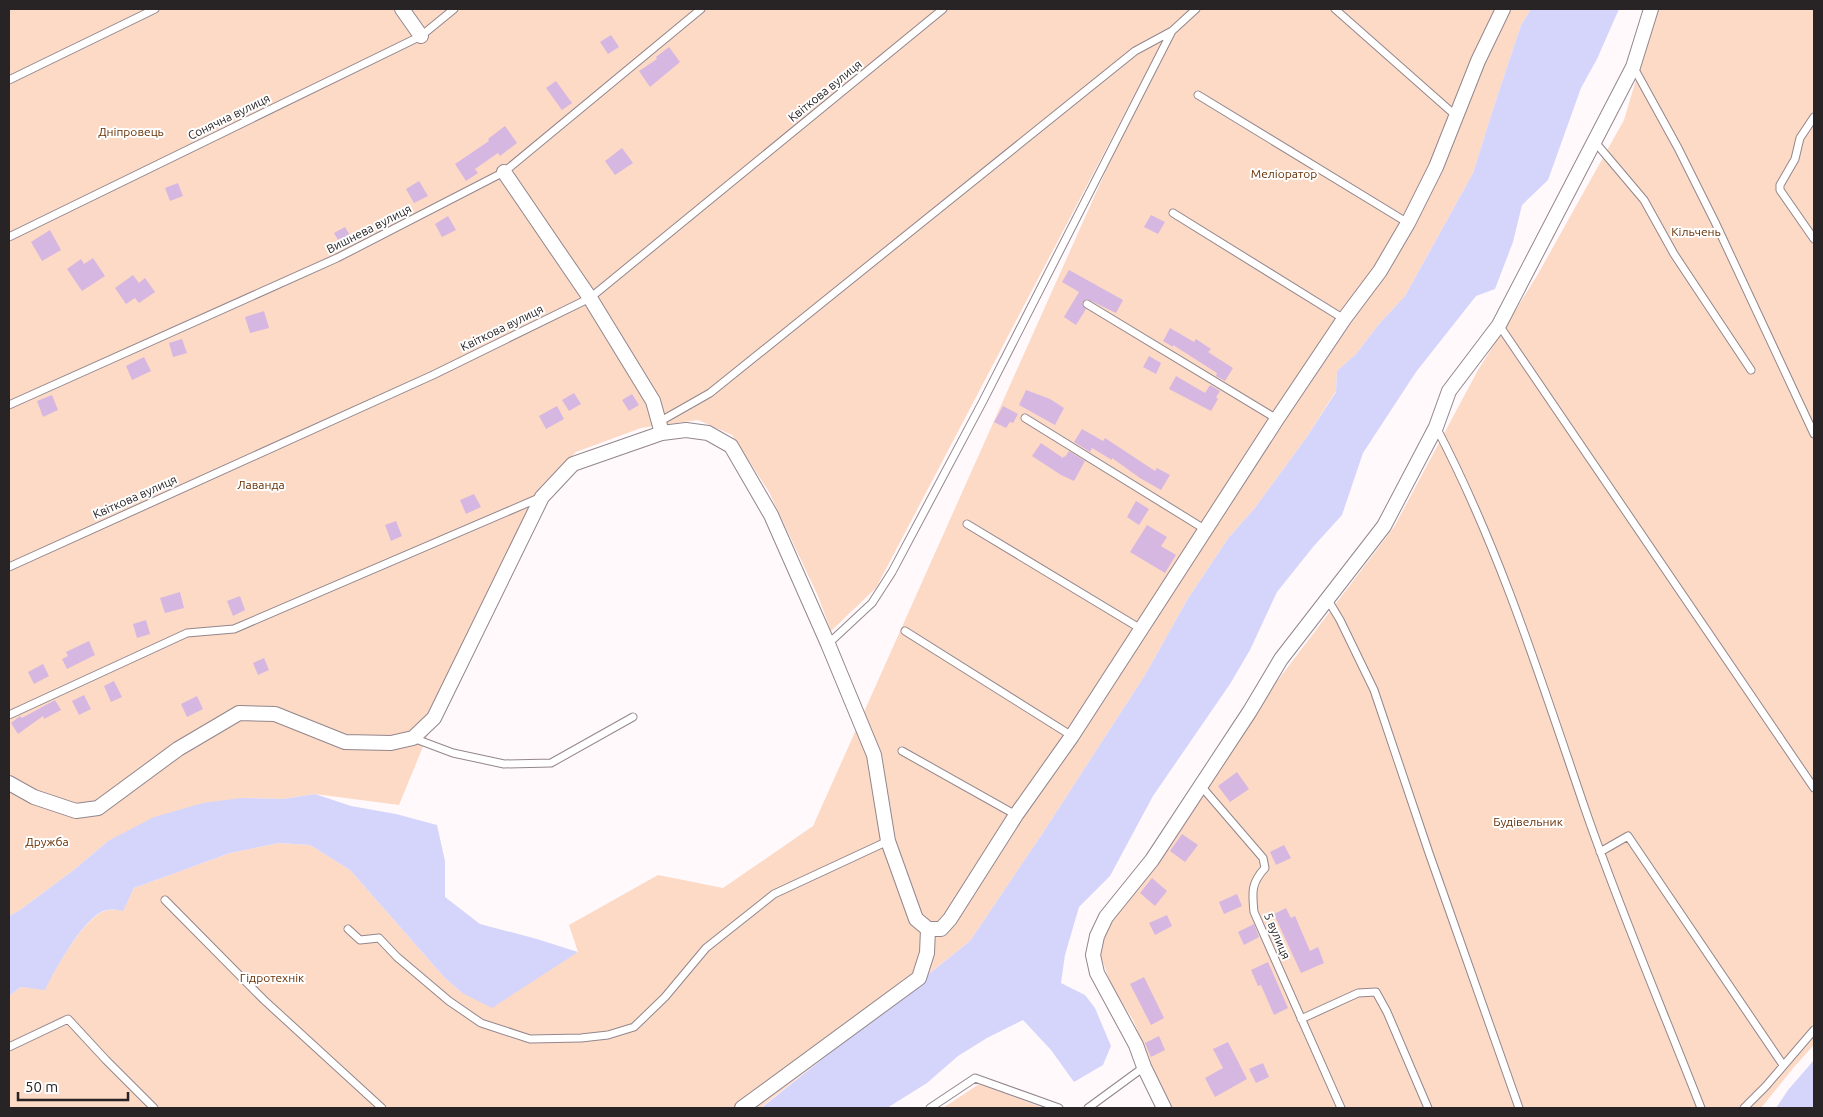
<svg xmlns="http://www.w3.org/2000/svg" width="1823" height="1117" font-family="Ubuntu,sans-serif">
  <rect width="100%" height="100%" fill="#fff9fc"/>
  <path fill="#fcdac6" d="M 9,9 L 1531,9 L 1521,25 L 1495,103 L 1473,173 L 1405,296 L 1379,324 L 1356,354 L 1337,371 L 1336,391 L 1306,438 L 1254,509 L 1229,537 L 1187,600 L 1145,675 L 1044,831 L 970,941 L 760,1108 L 9,1108 L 9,996 L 21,987 L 45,989 C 55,970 85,914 108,910 C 112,909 118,910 123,910 L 134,888 L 230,853 L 279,843 L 310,845 L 350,870 L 444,977 L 462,993 L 578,952 L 569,925 L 658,875 L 723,888 L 813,826 L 1171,25 L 876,588 L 831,631 L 818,596 L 769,492 L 732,435 L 698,420 L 641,428 L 576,452 L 542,485 L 471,630 L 399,805 L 315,794 L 283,799 L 241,798 L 108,841 L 75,869 L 20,910 L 9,916 Z
    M 1657,9 L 1814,9 L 1814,1045 L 1794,1067 L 1761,1108 L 1169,1108 L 1133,1020 L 1112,987 L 1098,949 L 1112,918 L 1265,697 L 1394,527 L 1478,370 L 1538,274 L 1624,120 Z
    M 979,1084 L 1044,1108 L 943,1108 Z"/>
  <path fill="#d5d5fc" d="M 1531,9 L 1619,9 L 1597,59 L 1581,88 L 1548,180 L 1522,205 L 1513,242 L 1495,289 L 1476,296 L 1416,372 L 1363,453 L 1342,515 L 1313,547 L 1277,592 L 1250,650 L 1230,684 L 1153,796 L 1110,876 L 1079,907 L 1065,955 L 1061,983 L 1085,995 L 1095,1008 L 1111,1046 L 1103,1065 L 1074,1082 L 1051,1050 L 1023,1020 L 987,1038 L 958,1056 L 927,1083 L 887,1108 L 761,1108 L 970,941 L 1044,831 L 1145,675 L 1187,600 L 1229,537 L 1254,509 L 1306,438 L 1336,392 L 1337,371 L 1356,354 L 1379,324 L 1405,296 L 1473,173 L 1495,103 L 1521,25 Z
    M 315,794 L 351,806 L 396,814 L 437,825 L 445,861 L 445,897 L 480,924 L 537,939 L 578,952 L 492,1008 L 462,993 L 444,977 L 350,870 L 310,845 L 279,843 L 230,853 L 134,888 L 123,911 C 118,910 112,909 107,910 C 85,914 55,970 45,990 L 21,987 L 9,996 L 9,916 L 20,910 L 75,869 L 108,841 L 154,817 L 203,803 L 241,798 L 283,799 Z
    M 1814,1060 L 1814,1108 L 1776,1108 L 1788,1090 Z"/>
  <path fill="#d6b7e1" d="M 611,35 L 619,47 L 608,54 L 600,42 Z
    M 669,47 L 680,62 L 650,87 L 639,71 L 657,59 L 656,57 Z
    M 556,81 L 572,103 L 562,110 L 546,88 Z
    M 505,126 L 517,143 L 500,156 L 498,153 L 475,169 L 478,173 L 466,181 L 455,164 L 489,141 L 488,139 Z
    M 622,148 L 633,163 L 615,175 L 605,161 Z
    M 419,181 L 428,196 L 414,203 L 406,189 Z
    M 178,183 L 183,196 L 170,201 L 165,188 Z
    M 1151,215 L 1165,222 L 1158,234 L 1144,227 Z
    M 448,216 L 456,230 L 442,237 L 435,224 Z
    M 345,227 L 352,239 L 341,245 L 334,233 Z
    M 50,230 L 61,250 L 42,261 L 31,242 Z
    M 93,258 L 105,276 L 82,291 L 67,269 L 81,259 L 84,264 Z
    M 1069,270 L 1123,300 L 1116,313 L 1087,299 L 1082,303 L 1086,309 L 1076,325 L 1064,317 L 1079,292 L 1062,282 Z
    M 133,275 L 139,283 L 145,278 L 155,292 L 139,303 L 135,298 L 126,304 L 115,288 Z
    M 264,311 L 269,328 L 250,333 L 245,317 Z
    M 1170,328 L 1194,342 L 1196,339 L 1211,349 L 1208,352 L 1233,368 L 1225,381 L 1216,376 L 1217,373 L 1173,345 L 1173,347 L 1163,341 Z
    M 182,339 L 187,353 L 173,357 L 169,343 Z
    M 1149,356 L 1161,363 L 1156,374 L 1143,367 Z
    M 144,357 L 151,371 L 132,380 L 126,366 Z
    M 1176,376 L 1205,393 L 1210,385 L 1220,391 L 1216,397 L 1218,399 L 1211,411 L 1169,389 Z
    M 1026,390 L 1050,399 L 1064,408 L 1055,425 L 1019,405 Z
    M 574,393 L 581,404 L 569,411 L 562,400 Z
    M 632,394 L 639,405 L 629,411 L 622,400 Z
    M 52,395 L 58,410 L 43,417 L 37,401 Z
    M 557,406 L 564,419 L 546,429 L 539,416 Z
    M 1003,406 L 1018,414 L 1013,423 L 1010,422 L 1006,428 L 994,422 Z
    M 1082,429 L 1103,441 L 1105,438 L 1155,471 L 1157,468 L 1170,475 L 1161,490 L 1140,478 L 1112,458 L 1112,460 L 1092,448 L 1090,452 L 1074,442 Z
    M 1041,443 L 1063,458 L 1064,456 L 1065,457 L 1069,451 L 1085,461 L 1074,481 L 1061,475 L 1032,456 Z
    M 474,494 L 481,507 L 466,514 L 460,500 Z
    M 1136,501 L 1149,509 L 1139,525 L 1127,517 Z
    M 396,521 L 402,536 L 391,541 L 385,525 Z
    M 1147,525 L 1167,537 L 1161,546 L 1176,555 L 1165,573 L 1130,552 Z
    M 180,592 L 184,608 L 165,613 L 160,598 Z
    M 240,596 L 245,610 L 233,616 L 227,601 Z
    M 146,620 L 150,634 L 137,638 L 133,624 Z
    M 89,641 L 95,655 L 67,669 L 62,659 L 68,656 L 66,652 Z
    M 264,658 L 269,670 L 258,675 L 253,663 Z
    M 43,664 L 49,676 L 34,684 L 28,672 Z
    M 114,681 L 122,697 L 111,702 L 104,686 Z
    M 84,695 L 91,709 L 79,715 L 72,701 Z
    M 197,696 L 203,709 L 187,717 L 181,704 Z
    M 55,700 L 61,710 L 44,719 L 43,716 L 18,734 L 11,723 L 20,716 L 22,718 Z
    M 1237,772 L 1249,789 L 1230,802 L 1218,786 Z
    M 1182,834 L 1198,845 L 1185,862 L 1170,851 Z
    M 1284,845 L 1291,858 L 1276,865 L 1270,852 Z
    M 1152,878 L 1167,891 L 1155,906 L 1140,893 Z
    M 1237,894 L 1242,906 L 1224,914 L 1219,902 Z
    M 1286,908 L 1291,918 L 1295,916 L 1310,951 L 1318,947 L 1324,963 L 1301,973 L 1274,914 Z
    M 1167,915 L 1172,926 L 1155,935 L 1149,923 Z
    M 1254,924 L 1259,937 L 1244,945 L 1238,932 Z
    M 1268,962 L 1288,1008 L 1274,1015 L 1261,985 L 1258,986 L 1251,970 Z
    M 1144,977 L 1164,1018 L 1151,1025 L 1130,984 Z
    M 1159,1036 L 1165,1050 L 1151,1057 L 1145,1043 Z
    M 1228,1042 L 1247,1079 L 1215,1097 L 1205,1078 L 1223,1068 L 1213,1049 Z
    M 1263,1063 L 1269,1077 L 1256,1083 L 1249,1069 Z"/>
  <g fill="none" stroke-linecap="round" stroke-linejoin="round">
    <defs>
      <path id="service" d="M 1335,9 L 1455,115
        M 1634,68 L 1678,148 L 1715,222 L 1814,434
        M 9,80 L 155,9
        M 1198,95 L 1408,223
        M 1814,117 L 1800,138 L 1795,159 L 1780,185 L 1780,190 L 1814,239
        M 1595,142 L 1644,200 L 1674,254 L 1751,370
        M 1173,213 L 1344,319
        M 9,237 L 421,36 L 454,9
        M 1087,304 L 1277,419
        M 1499,325 L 1814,788
        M 9,405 L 337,258 L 504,172 L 701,9
        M 1025,418 L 1206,530
        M 659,422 L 710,393 L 1135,51 L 1172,31
        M 1436,427 C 1499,547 1540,677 1584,806 C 1619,908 1662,1008 1701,1108
        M 967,524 L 1141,629
        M 9,567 L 433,375 L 590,298 L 943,9
        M 1328,600 L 1340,620 L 1374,690 L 1429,853 L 1519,1108
        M 905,631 L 1072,736
        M 828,644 L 872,603 L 892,572 L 982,403 L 1172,31 L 1196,9
        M 9,715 L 187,633 L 234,629 L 539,498
        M 413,738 L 453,753 L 504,764 L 551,763 L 633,717
        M 902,751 L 1016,815
        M 1201,786 L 1263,858 L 1265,868 C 1251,883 1252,892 1254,912 L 1341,1108
        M 1600,852 L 1628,836 L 1783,1065
        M 165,900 L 264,1000 L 382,1108
        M 348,929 L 360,940 L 379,938 L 397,957 L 449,1001 L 481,1023 L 530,1039 L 581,1038 L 608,1035 L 634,1027 L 665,997 L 706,948 L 774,894 L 888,841
        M 1301,1019 L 1358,993 L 1376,992 L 1387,1012 L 1428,1108
        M 9,1047 L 68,1019 L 106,1060 L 154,1108
        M 930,1108 L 975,1078 L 1059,1108
        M 1088,1108 L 1144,1067
        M 1744,1108 L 1766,1086 L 1814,1030"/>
      <path id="minor" d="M 402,9 L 421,36
        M 504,172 L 590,298 L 653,401 L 662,433
        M 9,783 L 34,797 L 76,811 L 98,808 L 178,749 L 239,713 L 275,714 L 345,742 L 391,743 L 413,738 L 434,718 L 542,497 L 573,464 L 662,433 L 686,430 L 708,433 L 731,446 L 771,515 L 828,644 L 874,755 L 888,841 L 916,919 L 928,929 L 941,929 L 950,919 L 1016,815 L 1072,736 L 1277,419 L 1344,319 L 1380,271 L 1408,223 L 1436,167 L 1478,61 L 1503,9
        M 742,1108 L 919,978 L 927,953 L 928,929
        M 1164,1108 L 1144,1067 L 1136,1045 L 1097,973 L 1093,955 L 1097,936 L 1106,917 L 1152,860 L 1250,711 L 1281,659 L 1384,526 L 1436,427 L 1449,391 L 1499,325 L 1633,67 L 1651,9"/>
    </defs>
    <use href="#service" stroke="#93868c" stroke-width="9"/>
    <use href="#minor" stroke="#93868c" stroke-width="16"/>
    <use href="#service" stroke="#fff" stroke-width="7"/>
    <use href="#minor" stroke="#fff" stroke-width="14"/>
  </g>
  <g text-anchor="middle" stroke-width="4" stroke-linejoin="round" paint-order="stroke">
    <g font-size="12" fill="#282325" stroke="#fff">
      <text transform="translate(825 91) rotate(-39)" y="4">Квіткова вулиця</text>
      <text transform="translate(229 117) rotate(-26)" y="4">Сонячна вулиця</text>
      <text transform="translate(369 229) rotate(-27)" y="4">Вишнева вулиця</text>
      <text transform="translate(502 328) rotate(-26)" y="4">Квіткова вулиця</text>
      <text transform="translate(135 497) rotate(-24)" y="4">Квіткова вулиця</text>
      <text transform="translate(1277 936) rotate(67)" y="4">5 вулиця</text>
    </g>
    <g font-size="12" fill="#672e00" stroke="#fff">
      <text x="131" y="136">Дніпровець</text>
      <text x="1284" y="178">Меліоратор</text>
      <text x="1696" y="236">Кільчень</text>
      <text x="261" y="489">Лаванда</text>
      <text x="1528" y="826">Будівельник</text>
      <text x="47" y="846">Дружба</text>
      <text x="272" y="982">Гідротехнік</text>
    </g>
  </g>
  <rect width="1823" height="1117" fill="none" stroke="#282325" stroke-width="20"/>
  <path d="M18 1092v8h110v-8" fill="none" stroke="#282325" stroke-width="2.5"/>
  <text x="25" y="1092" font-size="15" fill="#282325" stroke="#ffffff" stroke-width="4" paint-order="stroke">50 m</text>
</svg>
